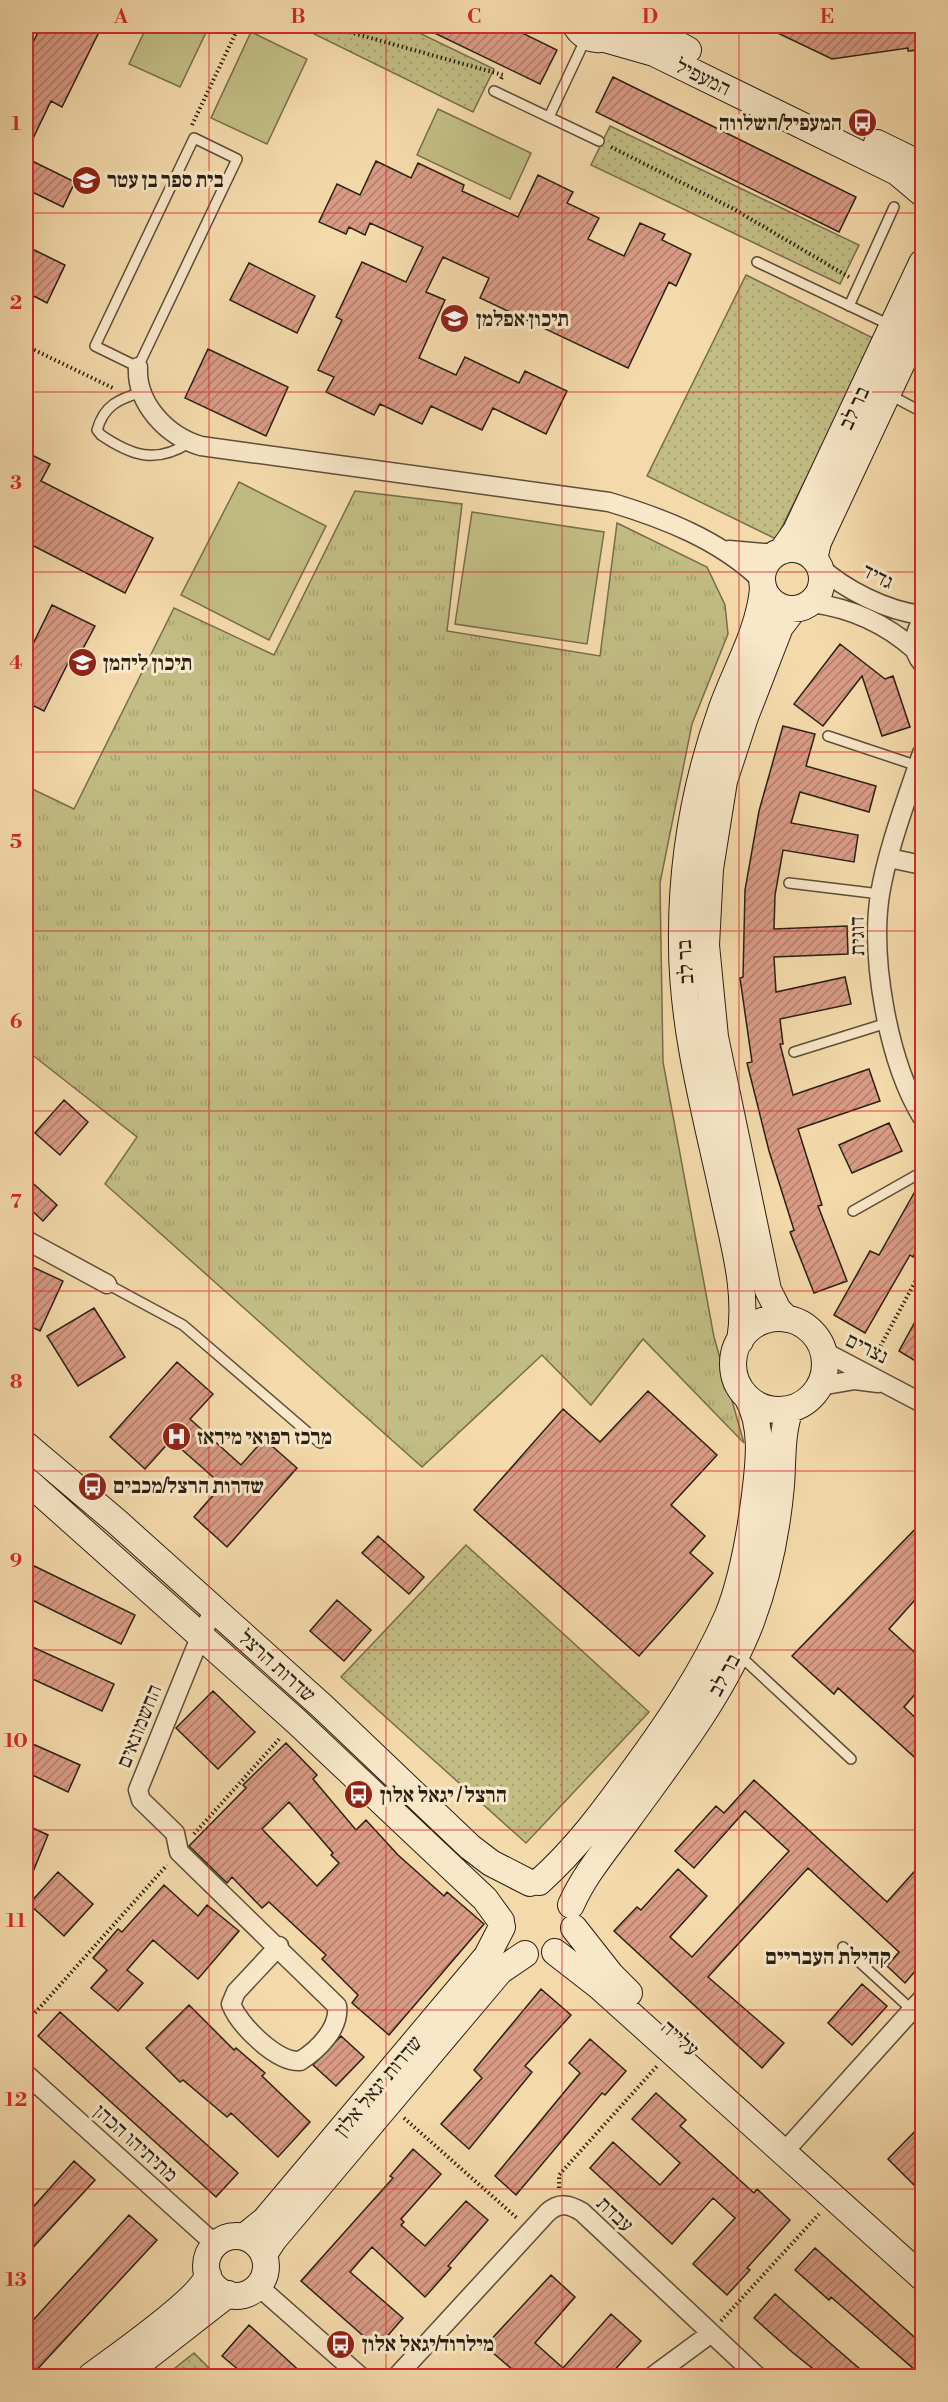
<svg xmlns="http://www.w3.org/2000/svg" width="948" height="2402" font-family="'Libre Bodoni','Frank Ruhl Libre',serif">
  <defs>
    <pattern id="grass-tufts" width="24" height="20" patternUnits="userSpaceOnUse" patternTransform="scale(1.5)"><rect width="24" height="20" fill="#c2bd84"/><path d="M3 7l-1-3M5 7V3M7 7l1-3M15 17l-1-3M17 17v-4M19 17l1-3" fill="none" stroke="#a7a271"/></pattern>
    <pattern id="park-dots" width="8" height="8" patternUnits="userSpaceOnUse" patternTransform="scale(1.5)"><rect width="8" height="8" fill="#c2bd84"/><path d="M2 2h.1M6 6h.1" fill="none" stroke="#a7a271" stroke-width="1.8" stroke-linecap="round"/></pattern>
    <pattern id="building-hatch" width="6" height="6" patternUnits="userSpaceOnUse" patternTransform="scale(1.5)"><rect width="6" height="6" fill="#d99b85"/><path d="M-1 1l2-2M0 6l6-6M5 7l2-2" fill="none" stroke="#b07e6c"/></pattern>
  </defs>
  <rect width="100%" height="100%" fill="#f4daab"/>
  <filter id="stains"><feTurbulence type="fractalNoise" baseFrequency=".00333" numOctaves="4"/><feColorMatrix values="0 0 0 0 .2 0 0 0 0 .09 0 0 0 0 .02 0 0 0 .5 -.17"/></filter>
  <radialGradient id="worn" r=".72"><stop offset=".6" stop-color="#630" stop-opacity="0"/><stop offset="1" stop-color="#630" stop-opacity=".3"/></radialGradient>
  <path fill="url(#grass-tufts)" stroke="#766e4c" stroke-width="1.5" d="M 355,491 L 462,504 L 447,631 L 600,656 L 617,523 L 707,567 L 725,605 L 728,634 L 692,724 L 660,883 L 663,1062 L 714,1337 L 744,1443 L 643,1339 L 591,1405 L 542,1355 L 422,1467 L 105,1184 L 137,1137 L 26,1050 L 26,786 L 74,809 L 174,608 L 274,655 Z"/>
  <path fill="url(#park-dots)" stroke="#766e4c" stroke-width="1.5" d="M 313,26 L 405,26 L 494,69 L 473,112 L 310,32 Z
    M 610,126 L 859,245 L 840,284 L 591,165 Z
    M 746,275 L 875,339 L 776,539 L 647,476 Z
    M 466,1545 L 649,1712 L 526,1843 L 341,1677 Z
    M 194,2353 L 217,2376 L 165,2376 Z"/>
  <path fill="#c2bd84" stroke="#766e4c" stroke-width="1.5" d="M 147,26 L 209,26 L 180,87 L 129,64 Z
    M 251,32 L 307,59 L 267,144 L 211,118 Z
    M 438,109 L 531,153 L 510,199 L 417,155 Z
    M 239,482 L 326,526 L 269,640 L 181,595 Z
    M 472,512 L 604,532 L 587,644 L 455,624 Z"/>
  <path fill="url(#building-hatch)" stroke="#2a2013" stroke-width="1.5" fill-rule="evenodd" d="M 41,26 L 102,26 L 62,107 L 51,101 L 26,153 L 26,57 Z
    M 420,26 L 508,26 L 557,50 L 540,84 Z
    M 763,26 L 827,26 L 836,30 L 870,26 L 922,26 L 922,50 L 908,51 L 908,48 L 832,59 Z
    M 613,77 L 856,197 L 839,232 L 596,112 Z
    M 26,158 L 75,182 L 63,207 L 26,189 Z
    M 376,161 L 411,178 L 418,163 L 464,185 L 462,191 L 518,217 L 538,175 L 573,192 L 567,203 L 599,218 L 588,239 L 624,256 L 640,223 L 665,234 L 662,240 L 691,254 L 676,286 L 669,282 L 628,368 L 480,298 L 489,278 L 443,257 L 426,292 L 445,300 L 419,358 L 456,375 L 465,357 L 519,383 L 525,371 L 567,391 L 546,434 L 493,408 L 482,430 L 431,406 L 422,424 L 380,404 L 374,415 L 326,392 L 334,377 L 318,370 L 342,320 L 336,317 L 362,262 L 406,282 L 423,247 L 370,223 L 365,235 L 349,227 L 346,234 L 319,222 L 337,184 L 360,195 Z
    M 26,246 L 65,265 L 47,303 L 26,292 Z
    M 249,263 L 315,296 L 297,333 L 230,300 Z
    M 208,349 L 288,387 L 266,436 L 185,398 Z
    M 26,452 L 50,464 L 41,481 L 153,538 L 125,593 L 26,542 Z
    M 52,605 L 95,626 L 78,658 L 72,655 L 44,711 L 26,702 L 26,643 L 32,646 Z
    M 840,644 L 885,679 L 893,676 L 910,727 L 882,736 L 862,676 L 823,726 L 794,704 Z
    M 783,726 L 815,734 L 806,766 L 876,786 L 869,812 L 800,792 L 791,823 L 858,835 L 854,862 L 783,850 L 775,895 L 774,929 L 847,926 L 848,954 L 774,957 L 776,992 L 845,977 L 851,1004 L 780,1019 L 783,1044 L 780,1044 L 793,1095 L 869,1069 L 880,1101 L 798,1129 L 822,1205 L 818,1206 L 847,1281 L 814,1293 L 790,1232 L 794,1230 L 769,1151 L 747,1063 L 752,1062 L 740,978 L 743,977 L 745,890 L 759,811 Z
    M 64,1100 L 88,1122 L 60,1155 L 35,1133 Z
    M 889,1123 L 902,1151 L 852,1173 L 839,1145 Z
    M 26,1177 L 57,1205 L 43,1221 L 26,1205 Z
    M 922,1179 L 922,1239 L 913,1257 L 910,1255 L 865,1333 L 834,1315 L 870,1251 L 879,1255 Z
    M 26,1264 L 63,1281 L 40,1331 L 26,1324 Z
    M 94,1308 L 125,1357 L 78,1386 L 47,1336 Z
    M 922,1309 L 922,1365 L 899,1351 Z
    M 177,1362 L 213,1394 L 190,1419 L 241,1465 L 264,1439 L 297,1468 L 227,1547 L 194,1517 L 222,1485 L 171,1440 L 145,1469 L 110,1437 Z
    M 648,1391 L 717,1455 L 671,1505 L 705,1536 L 690,1553 L 713,1573 L 639,1656 L 474,1510 L 563,1409 L 600,1442 Z
    M 922,1522 L 922,1592 L 889,1629 L 922,1659 L 922,1686 L 904,1707 L 922,1724 L 922,1764 L 838,1688 L 834,1694 L 792,1656 Z
    M 378,1536 L 424,1577 L 409,1594 L 362,1553 Z
    M 26,1562 L 135,1615 L 121,1644 L 26,1597 Z
    M 337,1600 L 371,1630 L 344,1661 L 310,1631 Z
    M 26,1644 L 114,1684 L 102,1711 L 26,1676 Z
    M 213,1691 L 255,1732 L 218,1769 L 176,1728 Z
    M 26,1741 L 80,1765 L 68,1792 L 26,1772 Z
    M 286,1743 L 317,1775 L 313,1779 L 356,1830 L 366,1820 L 398,1855 L 444,1896 L 447,1892 L 484,1924 L 389,2035 L 352,2003 L 358,1995 L 322,1959 L 326,1955 L 269,1902 L 262,1908 L 232,1877 L 227,1883 L 189,1846 L 246,1788 L 243,1785 ZM 289,1802 L 333,1853 L 331,1855 L 339,1863 L 317,1886 L 262,1829 Z
    M 754,1780 L 887,1902 L 922,1863 L 922,1963 L 905,1983 L 887,1966 L 899,1952 L 808,1868 L 708,1977 L 784,2043 L 762,2068 L 614,1931 L 637,1907 L 641,1910 L 678,1869 L 707,1896 L 670,1937 L 692,1957 L 789,1851 L 745,1811 L 694,1868 L 675,1851 L 716,1806 L 724,1813 Z
    M 26,1825 L 48,1835 L 26,1889 Z
    M 58,1872 L 93,1904 L 64,1936 L 29,1904 Z
    M 164,1885 L 198,1916 L 207,1905 L 239,1931 L 198,1979 L 153,1940 L 127,1970 L 143,1983 L 118,2011 L 91,1988 L 107,1970 L 93,1958 L 118,1929 L 122,1932 Z
    M 862,1984 L 887,2006 L 852,2045 L 828,2023 Z
    M 541,1989 L 571,2015 L 525,2066 L 532,2072 L 469,2149 L 441,2124 L 482,2078 L 474,2070 Z
    M 189,2005 L 234,2050 L 236,2048 L 265,2073 L 262,2076 L 310,2122 L 278,2157 L 231,2113 L 227,2117 L 183,2080 L 180,2082 L 146,2048 Z
    M 60,2012 L 238,2173 L 216,2197 L 38,2036 Z
    M 341,2036 L 364,2057 L 336,2086 L 313,2065 Z
    M 590,2039 L 626,2071 L 605,2095 L 602,2093 L 516,2195 L 495,2176 L 580,2073 L 569,2063 Z
    M 656,2093 L 686,2120 L 680,2126 L 754,2193 L 757,2189 L 790,2220 L 747,2268 L 750,2270 L 727,2295 L 693,2264 L 735,2218 L 713,2198 L 672,2244 L 590,2168 L 613,2142 L 660,2185 L 680,2163 L 632,2119 Z
    M 922,2124 L 922,2193 L 888,2159 Z
    M 413,2149 L 441,2174 L 401,2219 L 404,2222 L 401,2225 L 425,2246 L 466,2201 L 488,2220 L 448,2266 L 451,2268 L 425,2297 L 372,2247 L 350,2272 L 403,2318 L 377,2348 L 301,2281 L 393,2178 L 390,2176 Z
    M 74,2161 L 95,2180 L 26,2255 L 26,2215 Z
    M 129,2215 L 157,2240 L 31,2376 L 26,2376 L 26,2328 Z
    M 815,2248 L 922,2344 L 922,2376 L 831,2297 L 829,2300 L 795,2270 Z
    M 551,2275 L 575,2297 L 535,2343 L 563,2368 L 611,2314 L 641,2341 L 609,2376 L 520,2376 L 485,2346 Z
    M 775,2294 L 831,2344 L 868,2376 L 822,2376 L 792,2352 L 754,2318 Z
    M 249,2325 L 281,2354 L 305,2376 L 246,2376 L 222,2356 Z"/>
  <g fill="none" stroke-linecap="round" stroke-linejoin="round">
    <defs>
      <path id="lane" d="M 494,91 L 599,141
        M 549,117 L 586,38
        M 194,138 L 237,159 L 138,367 L 95,346 Z
        M 757,262 L 890,325
        M 849,306 L 894,207
        M 142,392 C 119,399 104,405 97,430 L 101,435 C 132,456 156,464 189,443
        M 890,395 L 922,412
        M 828,736 L 918,766
        M 789,883 L 880,894
        M 794,1052 L 887,1023
        M 853,1211 L 922,1172
        M 107,1284 L 183,1325 L 320,1443
        M 738,1654 L 851,1759
        M 843,1947 L 912,2010"/>
      <path id="street" d="M 138,367 C 136,404 167,436 201,446 L 609,502 C 663,518 720,540 761,580
        M 729,550 L 775,554
        M 819,566 C 845,590 887,611 922,615
        M 812,603 C 850,608 886,624 915,650
        M 922,621 C 913,635 911,650 922,663
        M 922,753 C 907,799 888,847 880,894 C 870,959 888,1061 922,1117
        M 889,858 L 922,865
        M 26,1240 L 107,1284
        M 823,1351 L 922,1403
        M 820,1386 L 855,1380 L 878,1383
        M 214,1610 L 201,1635 L 138,1790 L 141,1800 L 175,1833 L 179,1852 L 337,2006 C 340,2028 318,2050 300,2061 C 276,2062 239,2025 231,2004 L 236,1992 L 279,1946
        M 26,2074 L 216,2245
        M 784,2152 L 922,1999
        M 258,2286 L 360,2376
        M 397,2376 L 547,2213 C 559,2202 569,2204 582,2212 L 757,2376
        M 653,2376 L 710,2334"/>
      <path id="secondary" d="M 576,26 C 586,42 606,43 619,31
        M 644,26 L 688,50
        M 605,39 L 654,53 L 897,172 L 922,193
        M 877,143 L 922,165
        M762 579a30 30 0 1 1 60 0a30 30 0 1 1-60 0Z
        M 782,551 L 796,531 L 922,263
        M 814,559 L 818,542 L 922,320
        M733 1364a46 46 0 1 1 92 0a46 46 0 1 1-92 0Z
        M 787,1319 L 778,1310 L 768,1290 L 715,1037 L 706,945 L 710,869 L 724,781 L 745,717 L 780,627 L 793,610
        M 740,1341 C 748,1293 735,1249 725,1203 C 707,1118 682,1031 682,944 C 681,864 695,783 722,708 C 736,669 759,631 763,589
        M 26,1445 L 117,1522 L 323,1707 L 470,1847 L 491,1863 L 530,1883
        M 26,1480 L 296,1721 L 485,1899 L 501,1921
        M 539,1882 C 576,1849 604,1811 633,1771 C 669,1722 703,1672 728,1615 C 743,1578 750,1535 755,1495 C 759,1463 764,1426 747,1397
        M 571,1905 C 585,1873 609,1846 629,1818 C 674,1756 723,1694 751,1622 C 767,1579 777,1531 781,1485 C 783,1459 781,1434 790,1409
        M 574,1928 L 611,1975 L 629,1993
        M 555,1952 L 600,1987 L 922,2277
        M206 2266a30 30 0 1 1 60 0a30 30 0 1 1-60 0Z
        M 244,2237 L 265,2220 L 487,1956 L 502,1927
        M 264,2254 L 274,2239 L 500,1971 L 525,1954
        M 91,2376 C 115,2358 201,2299 208,2275
        M 123,2376 L 228,2294"/>
    </defs>
    <use href="#lane" stroke="#5c4e39" stroke-width="12"/>
    <use href="#street" stroke="#5c4e39" stroke-width="21"/>
    <use href="#secondary" stroke="#2a2013" stroke-width="28"/>
    <path stroke="#2a2013" stroke-width="4" stroke-dasharray="1.5 3" stroke-linecap="butt" d="M 328,26 L 503,75 L 500,81
      M 192,125 L 239,26
      M 611,147 L 732,208 L 849,277
      M 26,346 L 115,389
      M 874,1358 L 922,1269
      M 194,1834 L 281,1737
      M 26,2023 L 167,1865
      M 404,2118 L 518,2219
      M 559,2188 L 559,2175 L 658,2065
      M 721,2321 L 819,2214"/>
    <use href="#lane" stroke="#f8e7c8" stroke-width="9"/>
    <use href="#street" stroke="#f8e7c8" stroke-width="18"/>
    <use href="#secondary" stroke="#f8e7c8" stroke-width="26"/>
  </g>
  <path fill="none" stroke="#d62828" stroke-width="1.5" stroke-opacity="0.55" d="M 209,26 L 209,2376M 386,26 L 386,2376M 562,26 L 562,2376M 739,26 L 739,2376M 26,213 L 922,213M 26,392 L 922,392M 26,572 L 922,572M 26,752 L 922,752M 26,931 L 922,931M 26,1111 L 922,1111M 26,1291 L 922,1291M 26,1471 L 922,1471M 26,1650 L 922,1650M 26,1830 L 922,1830M 26,2010 L 922,2010M 26,2189 L 922,2189"/>
  <defs>
    <symbol id="bus-disc" viewBox="-11 -11 22 22"><circle r="9.5" fill="#8f2418" stroke="#f8e7c8"/><path d="M-5-6H5V4H4V6H2V4H-2V6H-4V4H-5ZM-3.5-4V0h7V-4ZM-3.5 1.2v1.5H-2V1.2ZM2 1.2v1.5H3.5V1.2Z" fill="#fff"/></symbol>
    <symbol id="school-disc" viewBox="-11 -11 22 22"><circle r="9.5" fill="#8f2418" stroke="#f8e7c8"/><path d="M0-5L7-2L0 1L-7-2ZM-4 1L0 2.5L4 1V4Q0 6-4 4Z" fill="#fff"/></symbol>
    <symbol id="hospital-disc" viewBox="-11 -11 22 22"><circle r="9.5" fill="#8f2418" stroke="#f8e7c8"/><path d="M-5-5h3v3.5h4V-5h3V5h-3V1.5h-4V5h-3Z" fill="#fff"/></symbol>
  </defs>
  <g fill-rule="evenodd">
    <use href="#bus-disc" x="846" y="106" width="33" height="33"/>
    <use href="#school-disc" x="70" y="164" width="33" height="33"/>
    <use href="#school-disc" x="438" y="302" width="33" height="33"/>
    <use href="#school-disc" x="66" y="646" width="33" height="33"/>
    <use href="#hospital-disc" x="160" y="1420" width="33" height="33"/>
    <use href="#bus-disc" x="76" y="1470" width="33" height="33"/>
    <use href="#bus-disc" x="342" y="1778" width="33" height="33"/>
    <use href="#bus-disc" x="324" y="2328" width="33" height="33"/>
  </g>
  <g text-anchor="middle" stroke-width="6" stroke-linejoin="round" paint-order="stroke">
    <g font-size="21" fill="#2a2013" stroke="#f8e7c8">
      <text transform="translate(703 77) rotate(26)" y="7">המעפיל</text>
      <text transform="translate(854 408) rotate(-65)" y="7">בר לב</text>
      <text transform="translate(878 576) rotate(26)" y="7">גדיד</text>
      <text transform="translate(857 936) rotate(-91)" y="7">דוגית</text>
      <text transform="translate(685 962) rotate(-94)" y="7">בר לב</text>
      <text transform="translate(867 1348) rotate(26)" y="7">נצרים</text>
      <text transform="translate(277 1666) rotate(42)" y="7">שדרות הרצל</text>
      <text transform="translate(724 1675) rotate(-62)" y="7">בר לב</text>
      <text transform="translate(139 1726) rotate(-68)" y="7">החשמונאים</text>
      <text transform="translate(680 2038) rotate(42)" y="7">עלייה</text>
      <text transform="translate(378 2086) rotate(-50)" y="7">שדרות יגאל אלון</text>
      <text transform="translate(136 2143) rotate(42)" y="7">מתיתיהו הכהן</text>
      <text transform="translate(615 2214) rotate(43)" y="7">עבדת</text>
    </g>
    <g font-size="21" font-weight="bold" fill="#2a2013" stroke="#f8e7c8" text-anchor="start">
      <text x="842" y="130" text-anchor="end">המעפיל/השלווה</text>
      <text x="107" y="187">בית ספר בן עטר</text>
      <text x="476" y="326">תיכון אפלמן</text>
      <text x="103" y="670">תיכון ליהמן</text>
      <text x="197" y="1444">מרכז רפואי מיראז</text>
      <text x="113" y="1493">שדרות הרצל/מכבים</text>
      <text x="380" y="1802">הרצל / יגאל אלון</text>
      <text x="362" y="2351">מילרוד/יגאל אלון</text>
    </g>
    <g font-size="22" font-weight="bold" fill="#2a2013" stroke="#f8e7c8">
      <text x="828" y="1964">קהילת העבריים</text>
    </g>
  </g>
  <rect width="948" height="2402" fill="none" stroke="#f4daab" stroke-width="66"/>
  <rect x="33" y="33" width="882" height="2336" fill="none" stroke="#d62828" stroke-width="2"/>
  <g font-size="20" text-anchor="middle" font-weight="bold" fill="#d62828">
    <text x="121" y="23">A</text>
    <text x="298" y="23">B</text>
    <text x="474" y="23">C</text>
    <text x="650" y="23">D</text>
    <text x="827" y="23">E</text>
    <text x="16" y="130">1</text>
    <text x="16" y="309">2</text>
    <text x="16" y="489">3</text>
    <text x="16" y="669">4</text>
    <text x="16" y="848">5</text>
    <text x="16" y="1028">6</text>
    <text x="16" y="1208">7</text>
    <text x="16" y="1388">8</text>
    <text x="16" y="1567">9</text>
    <text x="16" y="1747">10</text>
    <text x="16" y="1927">11</text>
    <text x="16" y="2106">12</text>
    <text x="16" y="2286">13</text>
  </g>
  <rect width="100%" height="100%" filter="url(#stains)"/>
  <rect width="100%" height="100%" fill="url(#worn)"/>
</svg>
